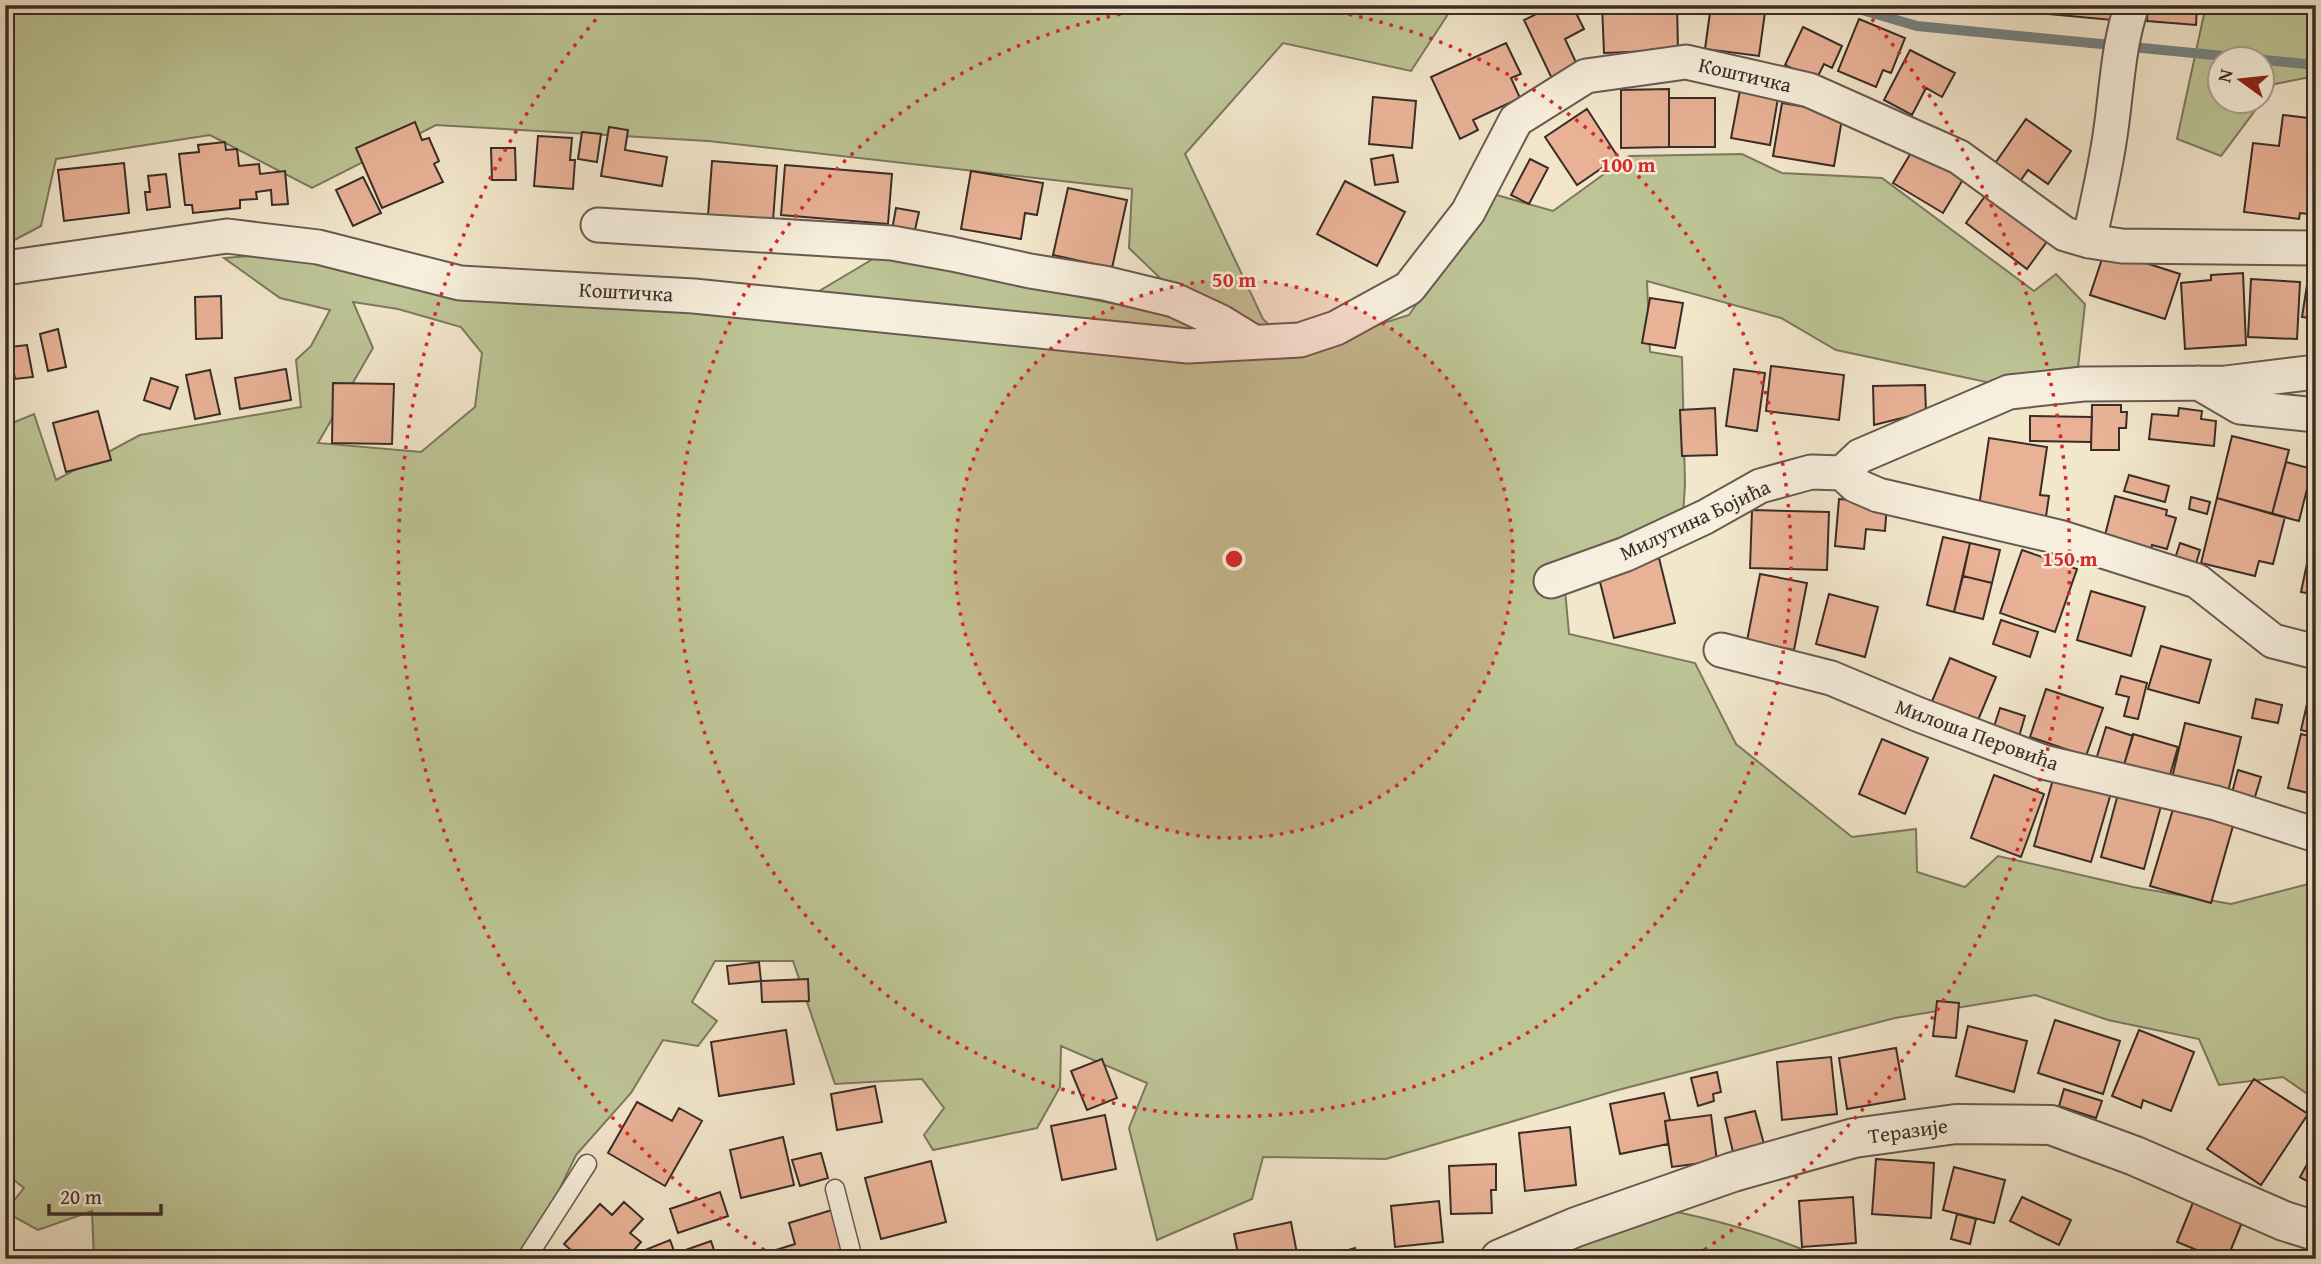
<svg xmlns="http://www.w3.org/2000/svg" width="2321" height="1264" font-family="'Gentium Book Plus',serif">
  <rect width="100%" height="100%" fill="#f2e6cb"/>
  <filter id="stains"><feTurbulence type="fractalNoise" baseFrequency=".00286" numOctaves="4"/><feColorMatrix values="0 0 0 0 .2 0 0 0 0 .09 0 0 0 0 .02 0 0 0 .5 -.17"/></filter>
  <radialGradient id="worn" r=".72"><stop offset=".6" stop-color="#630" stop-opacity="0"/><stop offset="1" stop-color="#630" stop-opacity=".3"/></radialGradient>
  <path fill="#bdc496" stroke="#7c785f" stroke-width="2" fill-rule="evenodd" d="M 5,5 L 1454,5 L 1411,71 L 1283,43 L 1185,154 L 1263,319 L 1296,351 L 1409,315 L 1493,194 L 1553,211 L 1629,156 L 1742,154 L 1782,173 L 1882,178 L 2034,291 L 2056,274 L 2085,304 L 2078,368 L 1991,383 L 1836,350 L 1781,318 L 1647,281 L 1650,352 L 1682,357 L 1685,484 L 1683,516 L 1563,567 L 1569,634 L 1695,663 L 1736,744 L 1852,837 L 1916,829 L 1917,872 L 1965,887 L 1998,856 L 2133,887 L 2231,904 L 2316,882 L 2316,1100 L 2283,1077 L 2219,1085 L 2199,1039 L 2108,1020 L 2035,995 L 1895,1018 L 1618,1090 L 1386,1159 L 1263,1157 L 1252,1199 L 1157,1240 L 1129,1128 L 1147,1083 L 1061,1046 L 1060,1087 L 1037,1128 L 933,1150 L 924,1135 L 944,1108 L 922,1079 L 835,1084 L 793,961 L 715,961 L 692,1002 L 717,1021 L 698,1046 L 663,1040 L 631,1093 L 576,1155 L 526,1259 L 94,1259 L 92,1211 L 38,1230 L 5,1212 L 24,1188 L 5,1173 L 5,426 L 34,414 L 56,480 L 140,435 L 301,407 L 296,360 L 311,346 L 330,310 L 280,298 L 224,258 L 275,254 L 814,294 L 878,256 L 1165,314 L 1254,324 L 1161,279 L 1129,248 L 1132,189 L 708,141 L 436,125 L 312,188 L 210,135 L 56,159 L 41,226 L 5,245 ZM 353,302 L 398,309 L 461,327 L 482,353 L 475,407 L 421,452 L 318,443 L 373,348 Z
    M 2206,5 L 2316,5 L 2316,76 L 2275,84 L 2221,156 L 2177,139 ZM 2220,60 L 2262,60 L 2262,102 L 2220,102 Z
    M 1668,1210 C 1720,1221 1769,1234 1818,1256 L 1817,1259 L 1536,1259 Z"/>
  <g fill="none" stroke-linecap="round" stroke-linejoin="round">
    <path stroke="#778384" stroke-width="10" d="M 1845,5 L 1917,26 L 2316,65"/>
  </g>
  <path fill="#e9b297" stroke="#3a2c28" stroke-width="2" d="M 1555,5 L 1572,5 L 1584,29 L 1565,39 L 1581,73 L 1555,85 L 1524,20 Z
    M 1602,5 L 1677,5 L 1678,50 L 1604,53 Z
    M 1711,5 L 1766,5 L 1759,56 L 1705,49 Z
    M 2030,5 L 2113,5 L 2112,20 L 2026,12 Z
    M 2148,5 L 2197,5 L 2196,25 L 2147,21 Z
    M 1859,19 L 1905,38 L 1891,73 L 1883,70 L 1876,87 L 1838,71 Z
    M 1803,27 L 1842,46 L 1832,68 L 1824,64 L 1816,80 L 1785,65 Z
    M 1506,43 L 1521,74 L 1511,78 L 1520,98 L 1473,120 L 1478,130 L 1460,139 L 1431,77 Z
    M 1910,50 L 1955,73 L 1942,97 L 1926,88 L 1912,115 L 1884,100 Z
    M 1741,85 L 1779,92 L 1770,145 L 1731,138 Z
    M 1669,89 L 1669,147 L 1621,148 L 1621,90 Z
    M 1373,97 L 1416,101 L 1412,148 L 1369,144 Z
    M 1669,98 L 1715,98 L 1715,147 L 1669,147 Z
    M 1782,103 L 1843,113 L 1834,166 L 1773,156 Z
    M 1587,109 L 1618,157 L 1577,185 L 1545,137 Z
    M 2283,115 L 2316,119 L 2316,215 L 2300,213 L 2299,219 L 2244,212 L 2253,143 L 2279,146 Z
    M 2026,119 L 2071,151 L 2048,184 L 2028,170 L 2014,190 L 1989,172 Z
    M 415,122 L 422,140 L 429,138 L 439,161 L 434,164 L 443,182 L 382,208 L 356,148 Z
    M 609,127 L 628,130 L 625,150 L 667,157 L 662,186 L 601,176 Z
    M 582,132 L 601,134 L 597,162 L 578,159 Z
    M 538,136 L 572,138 L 570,160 L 575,160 L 573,189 L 534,186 Z
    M 225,142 L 226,150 L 237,149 L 239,166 L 259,164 L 260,174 L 285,171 L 288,204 L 272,205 L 271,190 L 256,192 L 257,199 L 240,200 L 240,208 L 193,213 L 192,205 L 185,205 L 179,154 L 199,152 L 198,145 Z
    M 1915,146 L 1965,176 L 1943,213 L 1893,183 Z
    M 491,148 L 515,148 L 516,180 L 492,180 Z
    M 1393,155 L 1398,182 L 1375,185 L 1371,159 Z
    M 1530,159 L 1548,168 L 1529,204 L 1511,195 Z
    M 712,161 L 777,166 L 773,221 L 708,216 Z
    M 124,163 L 129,213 L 64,221 L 58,170 Z
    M 785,165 L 892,174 L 888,224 L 781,215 Z
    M 971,171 L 1043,183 L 1037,215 L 1025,213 L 1021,239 L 961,229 Z
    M 166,174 L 170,207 L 147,210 L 145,192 L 150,192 L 148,176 Z
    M 363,177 L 381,213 L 353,226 L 336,190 Z
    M 1345,181 L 1405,212 L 1377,266 L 1317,234 Z
    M 1068,188 L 1127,200 L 1112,268 L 1053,255 Z
    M 1990,189 L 2051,236 L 2027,269 L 1966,223 Z
    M 896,208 L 919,212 L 914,234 L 892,230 Z
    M 2105,250 L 2180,274 L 2165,319 L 2090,295 Z
    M 2243,273 L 2246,345 L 2185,349 L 2181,283 L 2211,280 L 2211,275 Z
    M 2251,279 L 2300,282 L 2297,339 L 2248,337 Z
    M 2307,285 L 2316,287 L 2316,319 L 2302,317 Z
    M 221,296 L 222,338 L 196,339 L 195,297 Z
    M 1650,298 L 1683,303 L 1675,348 L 1642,343 Z
    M 58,329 L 66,367 L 48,371 L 40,334 Z
    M 27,345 L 33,377 L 15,379 L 9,347 Z
    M 1771,366 L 1844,375 L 1839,420 L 1766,411 Z
    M 286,369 L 291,400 L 240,409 L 235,378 Z
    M 1734,369 L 1765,373 L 1757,431 L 1726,426 Z
    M 210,370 L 220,414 L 195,419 L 186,375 Z
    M 151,378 L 178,387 L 170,409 L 144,400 Z
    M 333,383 L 394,384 L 392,444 L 332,443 Z
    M 1925,385 L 1926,412 L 1874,425 L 1873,386 Z
    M 2092,405 L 2121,405 L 2121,412 L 2127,412 L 2126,428 L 2119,428 L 2119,450 L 2091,450 Z
    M 1715,408 L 1717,455 L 1682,456 L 1680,410 Z
    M 2179,408 L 2202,411 L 2201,419 L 2216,421 L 2214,446 L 2149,439 L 2152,414 L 2178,416 Z
    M 98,411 L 111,460 L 66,472 L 53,423 Z
    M 2030,416 L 2092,417 L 2091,442 L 2030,441 Z
    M 2232,436 L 2289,450 L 2272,514 L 2217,498 Z
    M 1989,438 L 2047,447 L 2040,495 L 2049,496 L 2045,523 L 1978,513 Z
    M 2286,462 L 2312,469 L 2299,521 L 2272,514 Z
    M 2129,475 L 2169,486 L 2165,502 L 2124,491 Z
    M 2115,496 L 2167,510 L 2166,515 L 2176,518 L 2167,549 L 2152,545 L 2149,559 L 2102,547 Z
    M 2191,497 L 2210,502 L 2207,514 L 2189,509 Z
    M 2217,498 L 2285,517 L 2273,564 L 2259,561 L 2255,576 L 2201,563 Z
    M 1839,499 L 1887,503 L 1885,531 L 1866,529 L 1864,549 L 1835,546 Z
    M 1752,510 L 1829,512 L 1827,570 L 1750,568 Z
    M 2313,535 L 2316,535 L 2316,595 L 2301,592 Z
    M 1943,537 L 1970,543 L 1954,612 L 1927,605 Z
    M 1970,543 L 2000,550 L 1992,583 L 1963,576 Z
    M 2180,543 L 2200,550 L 2193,574 L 2172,568 Z
    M 2022,550 L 2077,569 L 2055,632 L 2000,613 Z
    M 1659,558 L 1675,623 L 1614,638 L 1598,574 Z
    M 1760,574 L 1807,583 L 1794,650 L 1747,641 Z
    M 1963,576 L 1992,583 L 1983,619 L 1954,612 Z
    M 2091,591 L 2145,607 L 2131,656 L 2077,640 Z
    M 1829,594 L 1878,607 L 1865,657 L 1816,644 Z
    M 2001,620 L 2038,632 L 2030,657 L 1993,644 Z
    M 2161,646 L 2211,660 L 2199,703 L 2148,689 Z
    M 1950,658 L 1996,677 L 1976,725 L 1930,706 Z
    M 2121,676 L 2147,683 L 2138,719 L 2124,716 L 2129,697 L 2116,694 Z
    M 2046,689 L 2103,708 L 2086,756 L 2030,737 Z
    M 2310,691 L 2316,693 L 2316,734 L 2301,730 Z
    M 2256,699 L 2282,705 L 2278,723 L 2252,718 Z
    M 2000,708 L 2025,716 L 2016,747 L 1990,739 Z
    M 2185,723 L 2241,737 L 2228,792 L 2172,778 Z
    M 2106,727 L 2133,736 L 2122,771 L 2095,763 Z
    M 2133,734 L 2178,747 L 2167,785 L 2122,772 Z
    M 2301,734 L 2316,738 L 2316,795 L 2288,788 Z
    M 1882,739 L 1928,758 L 1905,814 L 1859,794 Z
    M 2238,770 L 2261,777 L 2251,810 L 2229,804 Z
    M 1994,775 L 2044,794 L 2021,857 L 1971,838 Z
    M 2054,776 L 2111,793 L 2091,862 L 2034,846 Z
    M 2118,794 L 2161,806 L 2144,869 L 2101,857 Z
    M 2173,809 L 2233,826 L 2211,903 L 2150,886 Z
    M 759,962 L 761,981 L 729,984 L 727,966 Z
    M 808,979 L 809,1001 L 762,1002 L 761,981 Z
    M 1937,1001 L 1959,1003 L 1956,1038 L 1933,1036 Z
    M 2055,1020 L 2120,1041 L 2103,1094 L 2038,1073 Z
    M 1968,1026 L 2027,1041 L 2014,1092 L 1956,1076 Z
    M 786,1030 L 794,1084 L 719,1096 L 711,1042 Z
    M 2139,1030 L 2194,1052 L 2171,1111 L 2143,1100 L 2141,1108 L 2112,1096 Z
    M 1896,1048 L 1905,1099 L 1847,1109 L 1839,1058 Z
    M 1831,1057 L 1837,1114 L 1782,1120 L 1777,1062 Z
    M 1102,1059 L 1117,1098 L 1087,1110 L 1071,1071 Z
    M 1717,1072 L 1721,1092 L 1713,1094 L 1714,1101 L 1698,1106 L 1691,1078 Z
    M 2254,1079 L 2308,1114 L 2261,1185 L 2207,1149 Z
    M 875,1086 L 882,1122 L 837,1130 L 831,1094 Z
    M 2064,1089 L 2102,1101 L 2096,1118 L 2059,1106 Z
    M 1664,1093 L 1670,1120 L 1665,1121 L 1668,1144 L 1620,1154 L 1610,1104 Z
    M 637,1102 L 672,1121 L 679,1108 L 702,1121 L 665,1186 L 608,1153 Z
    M 1755,1111 L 1764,1144 L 1733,1152 L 1725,1118 Z
    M 1105,1115 L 1116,1169 L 1062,1180 L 1051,1126 Z
    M 1711,1115 L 1717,1161 L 1672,1167 L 1665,1121 Z
    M 1570,1127 L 1576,1185 L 1525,1191 L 1519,1133 Z
    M 783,1137 L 794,1185 L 741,1198 L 730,1150 Z
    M 2316,1148 L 2316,1186 L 2300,1177 Z
    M 821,1153 L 828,1178 L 800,1186 L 792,1160 Z
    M 1876,1159 L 1934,1163 L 1931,1218 L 1872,1214 Z
    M 931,1161 L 946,1222 L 881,1239 L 865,1178 Z
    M 1496,1164 L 1496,1190 L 1491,1190 L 1492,1213 L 1451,1214 L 1449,1166 Z
    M 1954,1167 L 2005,1180 L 1994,1223 L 1943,1210 Z
    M 720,1192 L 728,1216 L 678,1233 L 670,1209 Z
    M 1853,1197 L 1856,1243 L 1802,1247 L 1799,1201 Z
    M 2022,1197 L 2071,1220 L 2059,1245 L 2010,1221 Z
    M 2194,1200 L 2243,1220 L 2227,1259 L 2219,1259 L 2177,1242 Z
    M 1439,1201 L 1443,1242 L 1395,1247 L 1391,1206 Z
    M 624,1202 L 643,1219 L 630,1233 L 641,1242 L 626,1259 L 581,1259 L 564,1244 L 600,1204 L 612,1215 Z
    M 832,1210 L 847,1259 L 778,1259 L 776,1250 L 795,1244 L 789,1223 Z
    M 1957,1214 L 1976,1219 L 1970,1244 L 1951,1239 Z
    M 1291,1222 L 1298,1259 L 1239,1259 L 1234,1234 Z
    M 670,1240 L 677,1259 L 637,1259 L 635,1254 Z
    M 711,1241 L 717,1259 L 682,1259 L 680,1252 Z
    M 1355,1248 L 1358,1259 L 1326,1259 L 1325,1257 Z"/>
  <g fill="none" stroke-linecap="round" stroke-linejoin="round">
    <defs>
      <path id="service" d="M 835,1189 L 853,1259
        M 526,1259 L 587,1164"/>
      <path id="minor" d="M 598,225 L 892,243 L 952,254 L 1030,271 L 1104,283 L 1174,300 L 1221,322 L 1252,341
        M 2089,241 C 2097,204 2106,167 2111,129 C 2117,87 2118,46 2132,5
        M 5,268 L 227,236 L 318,247 L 460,283 L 694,296 L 1188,346 L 1300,340 L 1336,328 L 1409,288 L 1468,212 L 1516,120 L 1586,76 L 1686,62 L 1809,90 L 1959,157 L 2065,234 L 2089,241 L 2122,246 L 2316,248
        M 2199,383 L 2240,407 L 2316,415
        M 1842,473 L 1855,485 L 1878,495 L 2059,537 L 2197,581 L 2273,641 L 2316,652
        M 1551,581 L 1626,554 L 1705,517 L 1760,486 L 1811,472 L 1842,473 L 1860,456 L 2009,392 L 2083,384 L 2226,383 L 2316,372
        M 1721,650 L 1831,678 L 1917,714 L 2043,762 L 2216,803 L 2316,835"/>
      <path id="tertiary" d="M 1500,1259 L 1576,1227 L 1733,1172 L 1854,1138 L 1956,1124 L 2051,1125 L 2135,1156 L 2284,1221 L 2316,1231"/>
    </defs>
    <use href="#service" stroke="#685a51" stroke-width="21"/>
    <use href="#minor" stroke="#685a51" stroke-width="37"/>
    <use href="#tertiary" stroke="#685a51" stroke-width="42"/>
    <use href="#service" stroke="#f7efdd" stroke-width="18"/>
    <use href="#minor" stroke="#f7efdd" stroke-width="33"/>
    <use href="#tertiary" stroke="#f7efdd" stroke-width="38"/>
  </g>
  <circle cx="1234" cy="559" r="279" fill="#d62828" fill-opacity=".12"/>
  <g fill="none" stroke="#d62828" stroke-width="3.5" stroke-dasharray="3.5 7">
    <circle cx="1234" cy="559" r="279"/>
    <path d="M1297 6A557 557 0 1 1 1171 6"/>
    <path d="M773 1256A836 836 0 0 1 603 11M1865 11A836 836 0 0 1 1695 1256"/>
  </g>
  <g text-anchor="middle" stroke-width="5" stroke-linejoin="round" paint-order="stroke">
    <g font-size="21" fill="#3a2c28" stroke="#f7efdd">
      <text transform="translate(1745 75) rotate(13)" y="7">Коштичка</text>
      <text transform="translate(626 292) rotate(3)" y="7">Коштичка</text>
      <text transform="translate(1695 520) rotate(-25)" y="7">Милутина Бојића</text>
      <text transform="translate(1977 735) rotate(20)" y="7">Милоша Перовића</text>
      <text transform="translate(1908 1131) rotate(-8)" y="7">Теразије</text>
    </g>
  </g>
  <circle cx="1234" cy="559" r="10" fill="#d62828" stroke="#f7efdd" stroke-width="3.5"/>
  <g font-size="21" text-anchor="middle" font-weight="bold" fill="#d62828" stroke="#f7efdd" stroke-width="5" stroke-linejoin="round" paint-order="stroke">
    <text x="1628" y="172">100 m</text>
    <text x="1234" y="287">50 m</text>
    <text x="2070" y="566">150 m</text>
  </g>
  <rect width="2321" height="1264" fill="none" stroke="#f2e6cb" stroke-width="28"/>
  <rect x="7" y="7" width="2307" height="1250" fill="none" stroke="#3a2c28" stroke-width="3.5"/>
  <rect x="14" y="14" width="2293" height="1236" fill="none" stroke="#3a2c28" stroke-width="2"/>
  <g transform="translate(2241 80) rotate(285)"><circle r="33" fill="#f7efdd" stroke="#aba195" stroke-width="2"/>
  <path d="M0-5L12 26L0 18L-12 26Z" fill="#8f2418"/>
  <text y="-10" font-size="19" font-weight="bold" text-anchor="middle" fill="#3a2c28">N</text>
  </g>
  <path d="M49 1204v10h112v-10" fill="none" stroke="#3a2c28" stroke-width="3.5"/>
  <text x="60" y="1204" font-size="21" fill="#3a2c28" stroke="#f7efdd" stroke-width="5" paint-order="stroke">20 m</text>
  <rect width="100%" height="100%" filter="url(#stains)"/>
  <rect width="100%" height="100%" fill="url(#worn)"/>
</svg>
